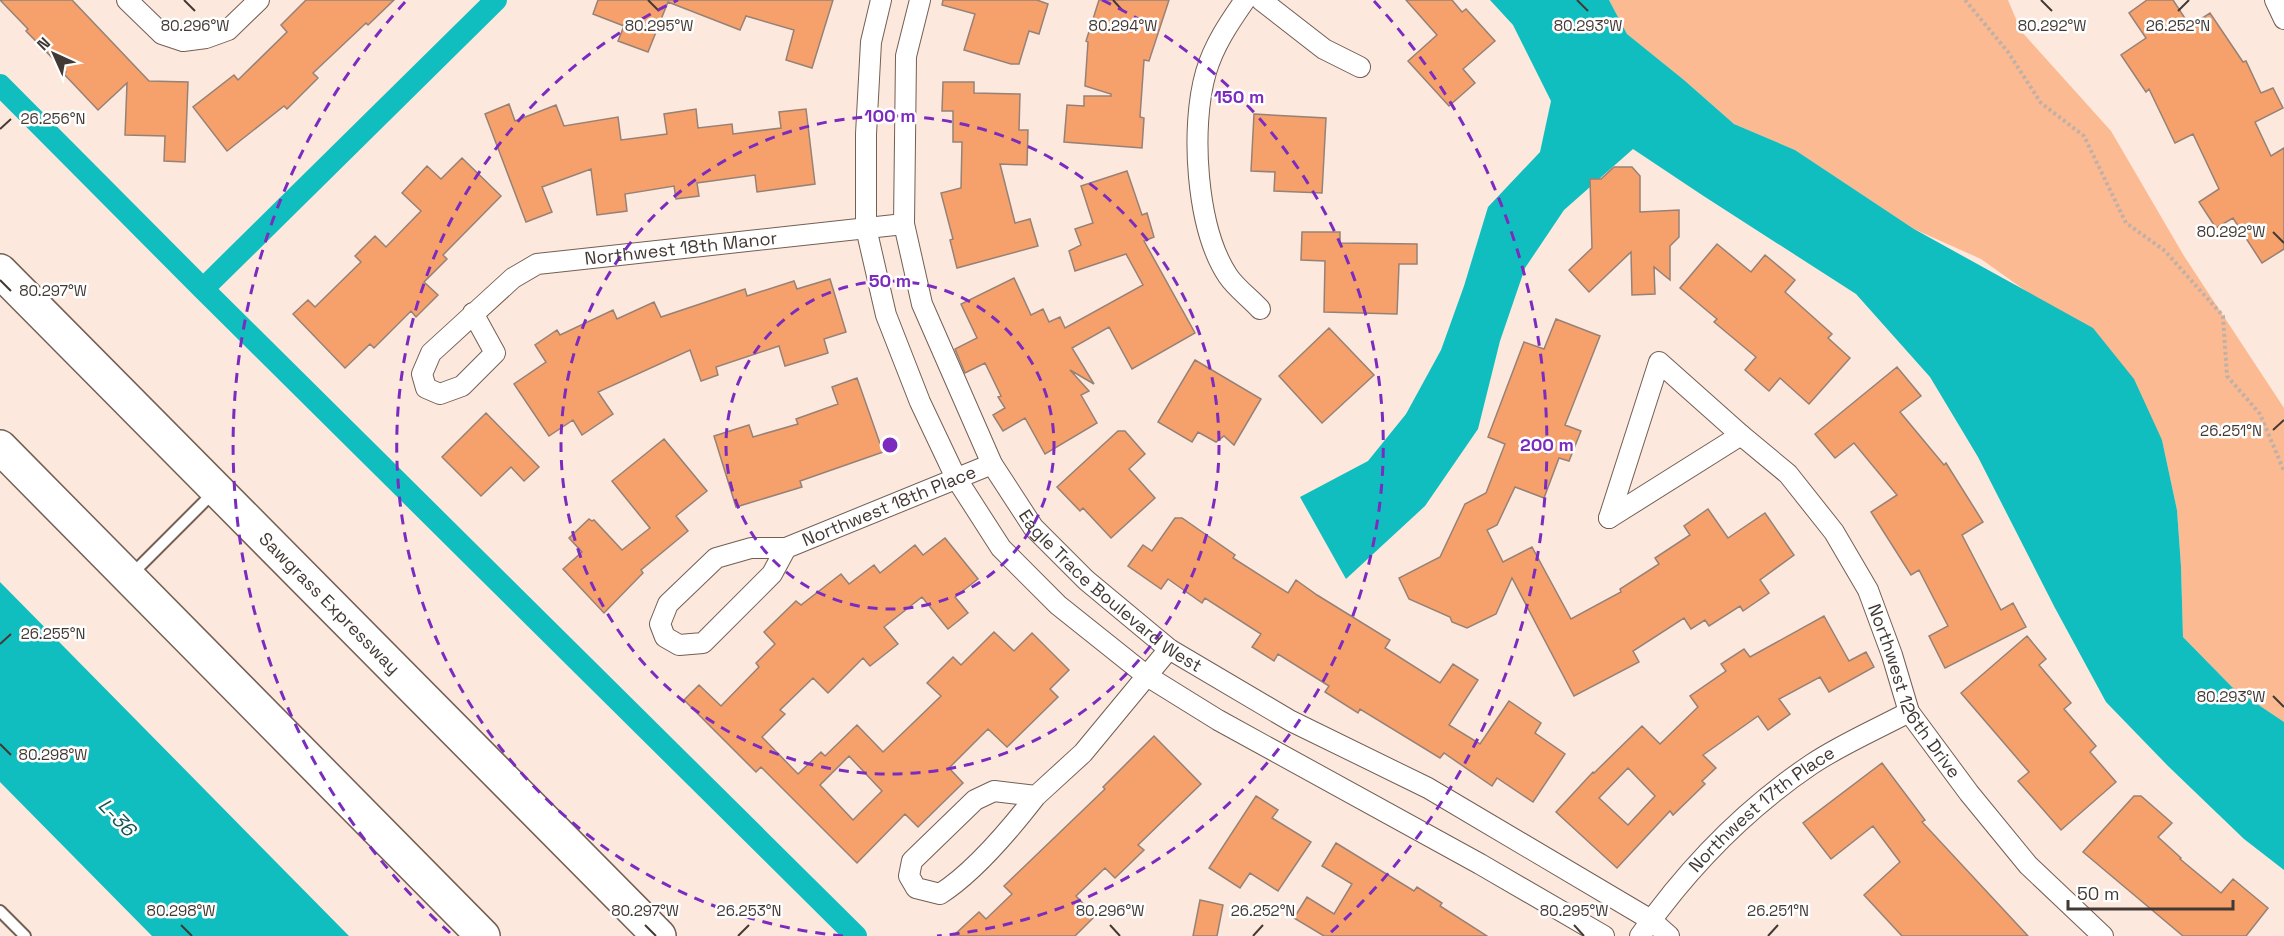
<svg xmlns="http://www.w3.org/2000/svg" width="2284" height="936" font-family="'Space Grotesk',sans-serif">
  <rect width="100%" height="100%" fill="#fce8dd"/>
  <path fill="#fbba92" d="M 1609,0 L 2008,0 L 2021,31 L 2111,131 L 2184,256 L 2284,408 L 2284,722 L 2232,687 L 2183,637 L 2181,566 L 2177,510 L 2162,440 L 2093,329 L 2037,299 L 1981,259 L 1914,229 L 1795,150 L 1734,124 L 1684,80 L 1627,34 Z"/>
  <path fill="#10bec0" d="M 1490,0 L 1609,0 L 1627,34 L 1684,80 L 1734,124 L 1795,150 L 1914,229 L 2093,328 L 2134,379 L 2162,440 L 2177,510 L 2181,566 L 2183,637 L 2232,687 L 2284,722 L 2284,870 L 2244,839 L 2168,766 L 2106,702 L 2055,608 L 1978,457 L 1930,377 L 1856,294 L 1702,195 L 1633,149 L 1564,210 L 1525,268 L 1500,341 L 1478,429 L 1425,506 L 1346,579 L 1300,497 L 1368,461 L 1406,414 L 1441,350 L 1464,286 L 1488,207 L 1540,152 L 1551,101 L 1513,25 Z
    M 0,582 L 349,936 L 152,936 L 0,782 Z"/>
  <g fill="none" stroke-linecap="round" stroke-linejoin="round">
    <path stroke="#10bec0" stroke-width="22" d="M 0,85 L 203,289 L 856,936
      M 203,289 L 496,0"/>
  </g>
  <path fill="#f6a16c" stroke="#978175" stroke-width="1.5" fill-rule="evenodd" d="M 0,0 L 72,0 L 149,81 L 188,82 L 185,162 L 164,161 L 165,136 L 125,135 L 127,83 L 98,110 L 64,74 L 66,72 L 26,31 L 28,29 Z
    M 306,0 L 394,0 L 368,25 L 366,23 L 313,73 L 318,78 L 287,109 L 284,106 L 227,151 L 193,107 L 234,75 L 238,80 L 287,32 L 281,25 Z
    M 598,0 L 833,0 L 812,68 L 786,60 L 794,30 L 746,16 L 740,30 L 668,2 L 648,52 L 618,41 L 624,26 L 593,14 Z
    M 943,0 L 1037,0 L 1048,4 L 1039,34 L 1029,31 L 1019,64 L 1011,64 L 964,50 L 975,14 L 942,5 Z
    M 1099,0 L 1169,0 L 1149,61 L 1144,60 L 1140,117 L 1144,118 L 1142,148 L 1064,142 L 1067,105 L 1084,106 L 1084,96 L 1111,96 L 1111,94 L 1085,86 L 1088,42 L 1086,41 Z
    M 1406,0 L 1452,0 L 1462,12 L 1466,9 L 1495,41 L 1463,69 L 1475,83 L 1449,106 L 1408,61 L 1437,35 Z
    M 2147,0 L 2173,0 L 2190,26 L 2210,13 L 2243,62 L 2246,61 L 2261,93 L 2273,88 L 2283,108 L 2255,122 L 2271,156 L 2284,148 L 2284,249 L 2262,263 L 2233,218 L 2216,228 L 2199,202 L 2219,189 L 2193,134 L 2175,143 L 2149,89 L 2146,92 L 2121,55 L 2146,38 L 2129,13 Z
    M 943,82 L 974,82 L 974,93 L 1020,94 L 1019,130 L 1028,130 L 1027,165 L 1000,164 L 1015,223 L 1030,219 L 1038,246 L 957,268 L 950,240 L 953,239 L 941,193 L 961,188 L 962,142 L 953,142 L 953,111 L 942,111 Z
    M 509,104 L 515,121 L 556,105 L 564,126 L 618,117 L 621,140 L 667,134 L 664,114 L 696,109 L 698,128 L 732,124 L 733,134 L 781,128 L 779,112 L 806,109 L 815,184 L 757,192 L 755,175 L 697,183 L 699,196 L 676,199 L 674,186 L 625,194 L 627,211 L 597,215 L 591,169 L 542,187 L 552,212 L 526,222 L 485,114 Z
    M 1254,114 L 1326,118 L 1322,193 L 1274,191 L 1275,172 L 1251,171 Z
    M 462,158 L 501,196 L 443,255 L 447,259 L 424,282 L 438,295 L 416,317 L 411,311 L 374,348 L 370,344 L 345,368 L 293,314 L 308,300 L 315,307 L 361,262 L 355,256 L 375,236 L 386,247 L 421,211 L 402,193 L 427,166 L 441,179 Z
    M 1614,167 L 1632,167 L 1640,176 L 1640,212 L 1679,210 L 1679,237 L 1670,246 L 1670,280 L 1654,267 L 1655,294 L 1632,295 L 1631,252 L 1589,292 L 1569,270 L 1592,248 L 1590,179 L 1601,179 Z
    M 1127,171 L 1142,215 L 1147,213 L 1154,237 L 1144,241 L 1195,333 L 1132,369 L 1109,327 L 1072,348 L 1094,384 L 1070,370 L 1089,391 L 1081,395 L 1097,423 L 1045,454 L 1025,418 L 1003,431 L 993,415 L 1005,408 L 998,397 L 1001,396 L 985,363 L 965,373 L 955,349 L 977,338 L 961,304 L 1014,278 L 1031,315 L 1043,309 L 1049,322 L 1060,317 L 1065,328 L 1143,285 L 1126,254 L 1075,271 L 1069,251 L 1081,245 L 1075,229 L 1093,223 L 1081,186 Z
    M 1302,232 L 1340,232 L 1340,243 L 1417,244 L 1417,264 L 1399,264 L 1397,314 L 1324,312 L 1325,261 L 1301,260 Z
    M 1717,244 L 1751,272 L 1765,255 L 1795,280 L 1785,292 L 1832,334 L 1828,338 L 1850,358 L 1809,404 L 1780,378 L 1769,391 L 1745,370 L 1756,357 L 1714,322 L 1717,319 L 1680,288 Z
    M 830,279 L 846,332 L 824,339 L 828,353 L 785,366 L 779,346 L 716,367 L 718,375 L 701,381 L 690,350 L 598,392 L 613,414 L 582,435 L 573,420 L 549,436 L 514,384 L 546,362 L 535,345 L 557,330 L 560,335 L 613,310 L 617,319 L 654,302 L 661,317 L 745,289 L 747,296 L 794,281 L 797,289 Z
    M 1556,319 L 1600,336 L 1565,425 L 1581,431 L 1569,461 L 1559,458 L 1544,498 L 1515,487 L 1497,525 L 1487,530 L 1503,562 L 1532,547 L 1571,619 L 1621,592 L 1620,589 L 1659,564 L 1655,558 L 1690,535 L 1684,526 L 1708,509 L 1728,538 L 1765,513 L 1794,555 L 1760,580 L 1769,593 L 1743,611 L 1740,606 L 1709,626 L 1705,620 L 1691,629 L 1684,618 L 1633,651 L 1639,662 L 1574,696 L 1512,578 L 1496,614 L 1467,628 L 1452,622 L 1450,617 L 1409,599 L 1399,578 L 1440,557 L 1465,504 L 1486,493 L 1505,444 L 1488,437 L 1524,342 L 1544,349 Z
    M 1329,328 L 1374,375 L 1322,423 L 1279,376 Z
    M 1195,360 L 1261,399 L 1234,445 L 1224,436 L 1216,442 L 1198,432 L 1192,442 L 1158,422 Z
    M 1897,367 L 1921,396 L 1900,412 L 1944,465 L 1946,463 L 1983,522 L 1962,535 L 2001,610 L 2013,603 L 2026,627 L 1945,668 L 1929,636 L 1948,626 L 1919,570 L 1911,575 L 1871,512 L 1897,495 L 1854,443 L 1835,458 L 1815,434 Z
    M 857,378 L 883,452 L 800,481 L 802,487 L 736,507 L 714,436 L 749,425 L 753,437 L 798,424 L 796,419 L 838,404 L 832,387 Z
    M 486,413 L 539,467 L 524,481 L 511,467 L 481,496 L 442,457 Z
    M 1118,431 L 1125,431 L 1145,454 L 1129,469 L 1155,498 L 1111,538 L 1083,508 L 1080,511 L 1057,487 Z
    M 664,439 L 707,491 L 676,516 L 688,531 L 641,570 L 643,573 L 604,613 L 563,569 L 582,552 L 569,538 L 589,519 L 592,521 L 594,520 L 622,550 L 650,528 L 612,481 Z
    M 1175,518 L 1182,518 L 1235,555 L 1233,558 L 1288,593 L 1296,580 L 1317,595 L 1390,640 L 1385,648 L 1440,683 L 1453,664 L 1478,680 L 1449,725 L 1480,744 L 1509,701 L 1541,723 L 1535,733 L 1565,754 L 1533,802 L 1497,778 L 1492,786 L 1444,753 L 1440,758 L 1360,709 L 1358,713 L 1325,692 L 1329,686 L 1278,654 L 1274,661 L 1252,647 L 1261,634 L 1205,598 L 1202,603 L 1168,579 L 1161,589 L 1128,566 L 1143,545 L 1152,551 Z
    M 945,538 L 978,579 L 955,597 L 968,613 L 948,629 L 922,597 L 884,627 L 898,644 L 870,666 L 863,658 L 828,693 L 813,678 L 780,710 L 785,714 L 762,737 L 798,774 L 821,752 L 825,756 L 857,725 L 883,752 L 941,696 L 927,683 L 953,657 L 961,665 L 994,632 L 1014,651 L 1032,633 L 1069,670 L 1050,689 L 1058,697 L 1007,747 L 988,729 L 949,768 L 963,783 L 918,827 L 905,814 L 857,863 L 761,767 L 756,772 L 684,700 L 699,685 L 721,706 L 759,667 L 756,663 L 775,644 L 764,632 L 796,601 L 801,605 L 841,574 L 849,584 L 874,565 L 880,573 L 915,545 L 923,555 ZM 849,756 L 882,791 L 853,820 L 820,785 Z
    M 1824,616 L 1849,661 L 1866,652 L 1874,667 L 1829,692 L 1820,677 L 1779,699 L 1790,714 L 1768,730 L 1758,716 L 1703,755 L 1716,768 L 1702,781 L 1705,784 L 1673,815 L 1670,811 L 1617,868 L 1556,812 L 1593,772 L 1594,773 L 1642,726 L 1660,744 L 1698,707 L 1690,696 L 1726,671 L 1721,664 L 1744,649 L 1750,657 ZM 1628,768 L 1655,796 L 1628,825 L 1599,798 Z
    M 2027,636 L 2046,659 L 2039,665 L 2071,703 L 2064,709 L 2096,746 L 2090,752 L 2116,782 L 2061,830 L 2018,781 L 2029,772 L 1961,693 Z
    M 1154,736 L 1201,784 L 1138,845 L 1144,850 L 1115,878 L 1105,868 L 1076,896 L 1095,916 L 1075,936 L 953,936 L 979,912 L 986,919 L 1012,894 L 1004,886 L 1105,789 L 1103,787 Z
    M 1882,763 L 1925,820 L 1922,822 L 2028,936 L 1902,936 L 1864,895 L 1900,862 L 1873,826 L 1831,859 L 1803,823 Z
    M 1256,796 L 1278,810 L 1272,818 L 1311,842 L 1278,891 L 1250,873 L 1240,888 L 1209,868 Z
    M 2134,796 L 2141,796 L 2172,823 L 2158,837 L 2181,858 L 2180,859 L 2221,893 L 2233,879 L 2268,908 L 2246,936 L 2183,936 L 2083,852 Z
    M 1336,843 L 1414,891 L 1417,887 L 1442,903 L 1440,906 L 1487,936 L 1324,936 L 1294,918 L 1307,897 L 1334,914 L 1352,884 L 1322,866 Z
    M 1200,900 L 1223,905 L 1217,936 L 1193,936 Z"/>
  <g fill="none" stroke-linecap="round" stroke-linejoin="round">
    <defs>
      <path id="service" d="M 131,575 L 213,493
        M 0,911 L 25,936"/>
      <g id="minor">
        <path d="M 127,0 L 162,34 L 183,41 L 206,38 L 228,30 L 259,0"/>
        <path d="M 881,0 L 871,42 L 866,134 L 866,228 L 886,315 L 920,402 L 956,478 L 1001,548 L 1058,605 L 1147,676 L 1218,720 L 1480,864 L 1604,936"/>
        <path id="s1" d="M 920,0 L 906,56 L 904,224 L 922,304 L 992,464 L 1033,527 L 1086,580 L 1169,649 L 1291,721 L 1428,788 L 1651,920 L 1669,936"/>
        <path d="M 1245,0 C 1229,23 1214,45 1206,72 C 1190,127 1196,228 1228,276 C 1236,288 1250,298 1260,309"/>
        <path d="M 1261,0 L 1324,49 L 1360,67"/>
        <path d="M 2275,0 L 2284,19"/>
        <path id="s2" d="M 473,313 L 495,353 L 462,386 L 440,394 L 426,388 L 422,374 L 431,353 L 513,278 L 537,264 L 904,224"/>
        <path id="s3" d="M 1609,518 L 1659,362 L 1741,435 L 1788,474 L 1834,532 L 1868,590 L 1892,655 L 1909,712 L 1969,793 L 2028,865 L 2103,936"/>
        <path d="M 1609,518 L 1741,435"/>
        <path id="s4" d="M 786,548 L 772,574 L 703,643 L 679,645 L 665,637 L 660,624 L 668,604 L 716,558 L 751,548 L 786,548 L 992,464"/>
        <path d="M 1036,796 C 1012,827 973,873 940,894 L 916,888 L 909,876 L 912,861 L 975,800 L 994,791 L 1036,796 L 1083,753 L 1169,649"/>
        <path id="s5" d="M 1640,936 C 1687,869 1744,810 1812,764 C 1842,744 1877,729 1909,712"/>
      </g>
      <g id="motorway">
        <path id="s6" d="M 0,271 L 659,936"/>
        <path d="M 0,447 L 483,936"/>
      </g>
    </defs>
    <use href="#service" stroke="#735f53" stroke-width="14"/>
    <use href="#minor" stroke="#735f53" stroke-width="22"/>
    <use href="#motorway" stroke="#735f53" stroke-width="36"/>
    <path stroke="#c1b0a7" stroke-width="4" stroke-dasharray="3 3" stroke-linecap="butt" d="M 1965,0 L 2008,52 L 2041,103 L 2084,136 L 2126,223 L 2165,251 L 2223,316 L 2227,376 L 2260,414 L 2284,471"/>
    <use href="#service" stroke="#fff" stroke-width="10"/>
    <use href="#minor" stroke="#fff" stroke-width="20"/>
    <use href="#motorway" stroke="#fff" stroke-width="33"/>
  </g>
  <path fill="none" stroke="#433934" stroke-width="2" d="M 184,0 L 195,11M 648,0 L 659,11M 1113,0 L 1123,11M 1577,0 L 1588,11M 2041,0 L 2052,11M 2178,11 L 2189,0M 0,129 L 11,119M 2273,232 L 2284,243M 0,280 L 11,291M 2273,430 L 2284,420M 0,644 L 11,634M 2273,696 L 2284,707M 0,744 L 11,755M 181,925 L 192,936M 645,925 L 656,936M 1110,925 L 1120,936M 1574,925 L 1584,936M 738,936 L 749,925M 1253,936 L 1263,925M 1768,936 L 1778,925"/>
  <g fill="none" stroke="#7b2cbf" stroke-width="3" stroke-dasharray="10 8">
    <circle cx="890" cy="445" r="164"/>
    <circle cx="890" cy="445" r="329"/>
    <path d="M843 936A493 493 0 0 1 678 0M1102 0A493 493 0 0 1 937 936"/>
    <path d="M450 933A657 657 0 0 1 406 1M1374 1A657 657 0 0 1 1330 933"/>
  </g>
  <g text-anchor="middle" stroke-width="5" stroke-linejoin="round" paint-order="stroke">
    <g font-size="18" fill="#433934" stroke="#fff">
      <text dy="6" stroke="none"><textPath href="#s2" startOffset="452">Northwest 18th Manor</textPath></text>
      <text dy="6" stroke="none"><textPath href="#s4" startOffset="452">Northwest 18th Place</textPath></text>
      <text dy="6" stroke="none"><textPath href="#s1" startOffset="658">Eagle Trace Boulevard West</textPath></text>
      <text dy="6" stroke="none"><textPath href="#s6" startOffset="468">Sawgrass Expressway</textPath></text>
      <text dy="6" stroke="none"><textPath href="#s3" startOffset="588">Northwest 126th Drive</textPath></text>
      <text dy="6" stroke="none"><textPath href="#s5" startOffset="177">Northwest 17th Place</textPath></text>
    </g>
    <g font-size="20" font-style="italic" fill="#185656" stroke="#fff">
      <text transform="translate(117 817) rotate(46)" y="7">L-36</text>
    </g>
  </g>
  <g font-size="15" text-anchor="middle" fill="#433934" stroke="#fff" stroke-width="5" stroke-linejoin="round" paint-order="stroke">
    <text x="195" y="31">80.296°W</text>
    <text x="659" y="31">80.295°W</text>
    <text x="1588" y="31">80.293°W</text>
    <text x="1123" y="31">80.294°W</text>
    <text x="2052" y="31">80.292°W</text>
    <text x="2178" y="31">26.252°N</text>
    <text x="53" y="124">26.256°N</text>
    <text x="2231" y="237">80.292°W</text>
    <text x="53" y="296">80.297°W</text>
    <text x="2231" y="436">26.251°N</text>
    <text x="53" y="639">26.255°N</text>
    <text x="2231" y="702">80.293°W</text>
    <text x="53" y="760">80.298°W</text>
    <text x="749" y="916">26.253°N</text>
    <text x="1263" y="916">26.252°N</text>
    <text x="1778" y="916">26.251°N</text>
    <text x="181" y="916">80.298°W</text>
    <text x="645" y="916">80.297°W</text>
    <text x="1110" y="916">80.296°W</text>
    <text x="1574" y="916">80.295°W</text>
  </g>
  <circle cx="890" cy="445" r="9" fill="#7b2cbf" stroke="#fff" stroke-width="3"/>
  <g font-size="18" text-anchor="middle" font-weight="bold" fill="#7b2cbf" stroke="#fff" stroke-width="5" stroke-linejoin="round" paint-order="stroke">
    <text x="1239" y="103">150 m</text>
    <text x="890" y="122">100 m</text>
    <text x="890" y="287">50 m</text>
    <text x="1547" y="451">200 m</text>
  </g>
  <g transform="translate(54 54) rotate(315)" stroke="#ffffff" stroke-width="4.5" paint-order="stroke">
  <path d="M0-4.5L10 22L0 15L-10 22Z" fill="#433934"/>
  <text y="-9" font-size="16" font-weight="bold" text-anchor="middle" fill="#433934">N</text>
  </g>
  <path d="M2068 900v9h165v-9" fill="none" stroke="#433934" stroke-width="3"/>
  <text x="2077" y="900" font-size="18" fill="#433934" stroke="#ffffff" stroke-width="4.5" paint-order="stroke">50 m</text>
</svg>
